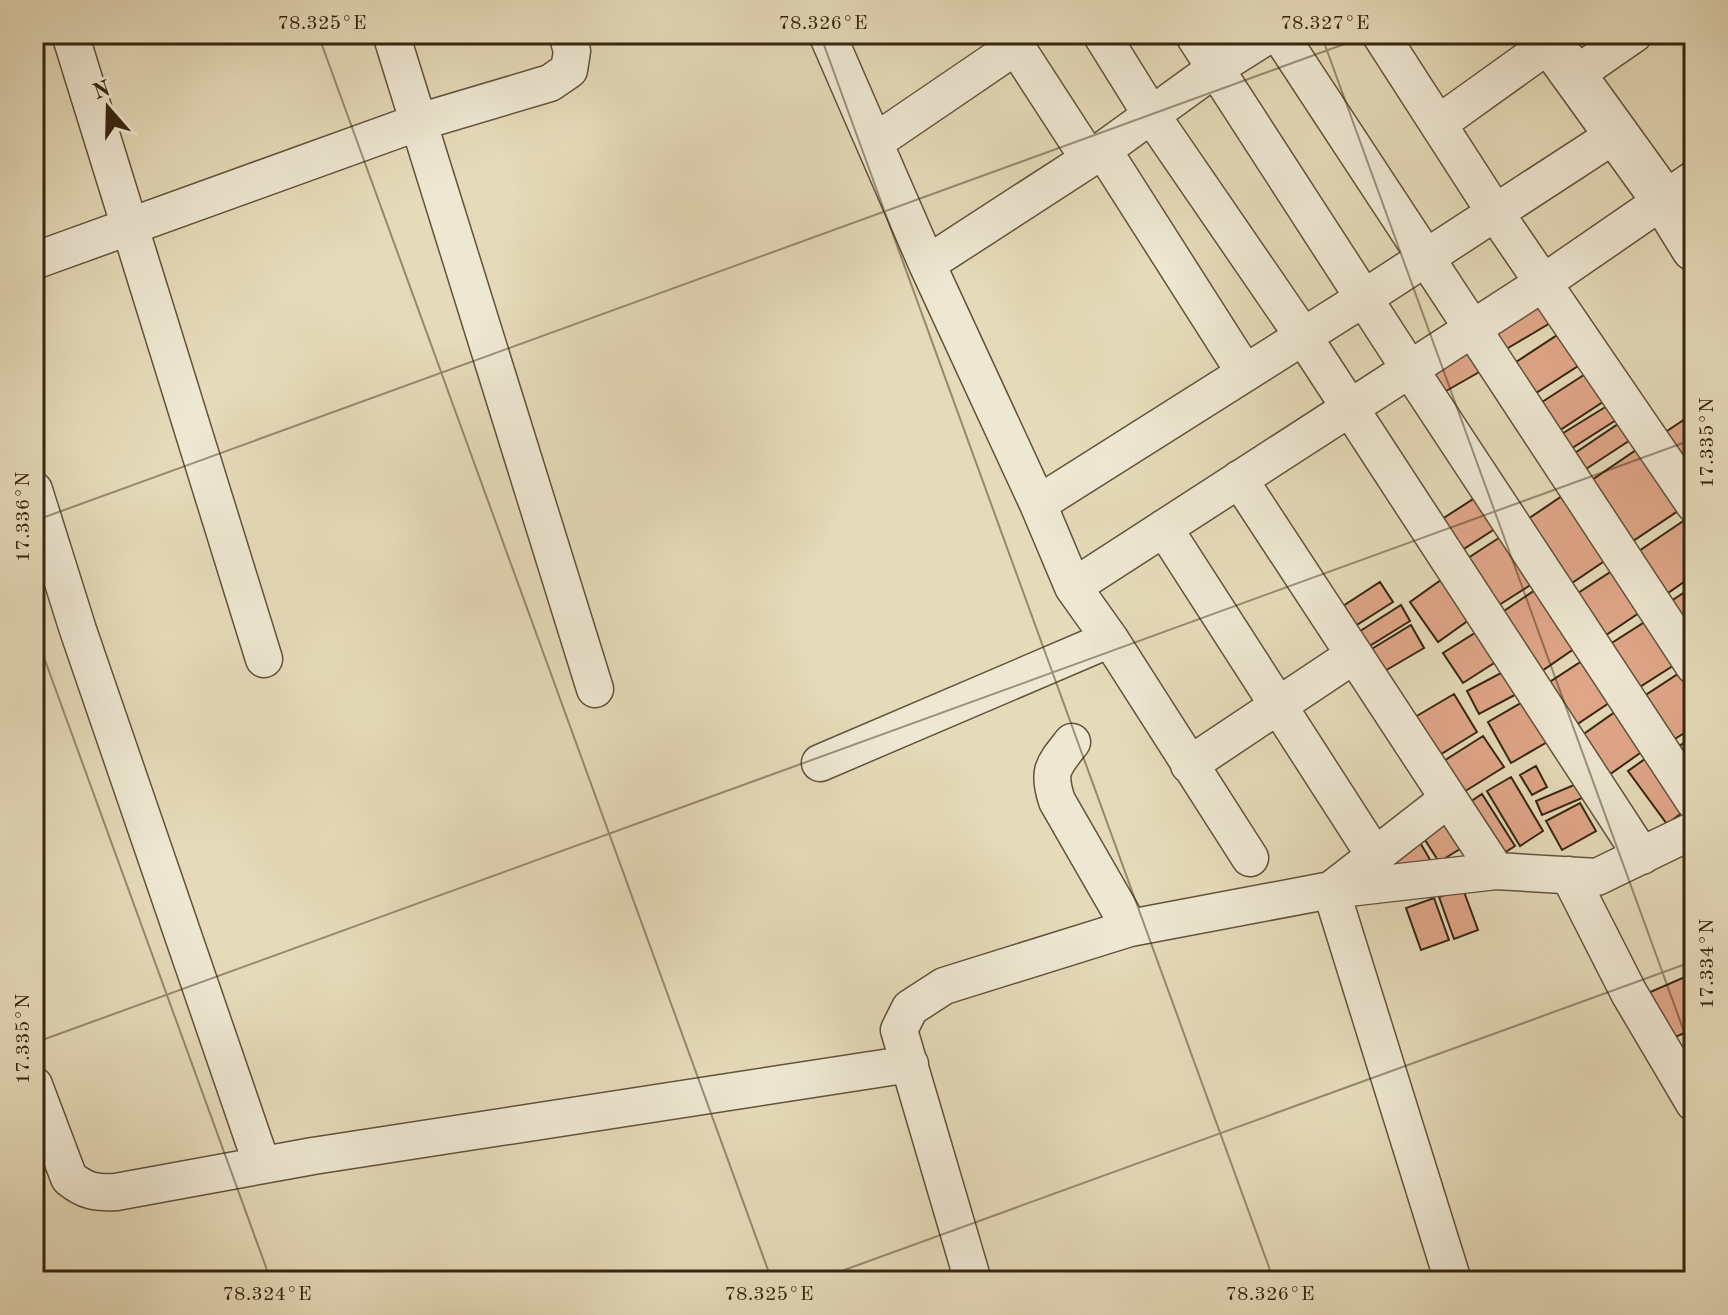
<svg xmlns="http://www.w3.org/2000/svg" width="1728" height="1315" font-family="'Old Standard TT',serif">
  <rect width="100%" height="100%" fill="#e5dab9"/>
  <filter id="stains"><feTurbulence type="fractalNoise" baseFrequency=".0025" numOctaves="4"/><feColorMatrix values="0 0 0 0 .2 0 0 0 0 .09 0 0 0 0 .02 0 0 0 .5 -.17"/></filter>
  <radialGradient id="worn" r=".72"><stop offset=".6" stop-color="#630" stop-opacity="0"/><stop offset="1" stop-color="#630" stop-opacity=".3"/></radialGradient>
  <path fill="#e0a688" stroke="#36260f" stroke-width="2" d="M 1547,302 L 1557,319 L 1503,351 L 1493,334 Z
    M 1568,328 L 1589,359 L 1536,393 L 1516,362 Z
    M 1468,348 L 1481,371 L 1439,395 L 1426,373 Z
    M 1593,369 L 1612,396 L 1557,432 L 1539,404 Z
    M 1615,401 L 1624,415 L 1569,450 L 1560,435 Z
    M 1694,413 L 1694,458 L 1683,465 L 1661,435 Z
    M 1627,418 L 1638,435 L 1583,471 L 1572,455 Z
    M 1642,446 L 1684,507 L 1630,543 L 1589,482 Z
    M 1481,494 L 1501,525 L 1459,552 L 1439,521 Z
    M 1565,494 L 1609,558 L 1566,587 L 1522,523 Z
    M 1692,515 L 1694,575 L 1665,595 L 1636,553 Z
    M 1508,532 L 1540,579 L 1496,607 L 1465,560 Z
    M 1615,569 L 1642,611 L 1600,639 L 1572,597 Z
    M 1448,575 L 1476,615 L 1438,642 L 1410,602 Z
    M 1380,582 L 1393,602 L 1355,626 L 1343,606 Z
    M 1541,586 L 1581,644 L 1539,673 L 1498,615 Z
    M 1694,586 L 1694,615 L 1682,623 L 1668,603 Z
    M 1401,605 L 1410,621 L 1363,650 L 1354,635 Z
    M 1651,618 L 1679,662 L 1635,690 L 1607,646 Z
    M 1411,625 L 1424,648 L 1378,675 L 1365,653 Z
    M 1486,626 L 1505,656 L 1463,683 L 1443,653 Z
    M 1585,659 L 1612,701 L 1573,727 L 1545,685 Z
    M 1514,666 L 1526,689 L 1479,714 L 1467,691 Z
    M 1684,670 L 1694,685 L 1694,727 L 1670,742 L 1641,698 Z
    M 1454,694 L 1477,732 L 1433,759 L 1410,720 Z
    M 1526,700 L 1549,741 L 1511,763 L 1488,722 Z
    M 1615,712 L 1643,751 L 1606,777 L 1578,738 Z
    M 1483,736 L 1504,767 L 1459,795 L 1439,764 Z
    M 1694,736 L 1694,782 L 1672,751 Z
    M 1652,754 L 1691,806 L 1667,824 L 1628,771 Z
    M 1536,766 L 1547,787 L 1532,795 L 1520,775 Z
    M 1511,777 L 1543,831 L 1520,846 L 1487,791 Z
    M 1581,782 L 1587,796 L 1542,815 L 1536,801 Z
    M 1482,794 L 1515,846 L 1496,858 L 1464,806 Z
    M 1580,803 L 1596,831 L 1562,850 L 1546,821 Z
    M 1449,814 L 1468,844 L 1439,862 L 1420,832 Z
    M 1418,839 L 1432,863 L 1402,879 L 1389,855 Z
    M 1463,889 L 1478,930 L 1454,939 L 1439,897 Z
    M 1434,898 L 1449,940 L 1421,950 L 1406,908 Z
    M 1694,906 L 1694,932 L 1685,910 Z
    M 1694,973 L 1694,1029 L 1668,1040 L 1648,993 Z"/>
  <g fill="none" stroke-linecap="round" stroke-linejoin="round">
    <defs>
      <path id="minor" d="M 70,34 L 264,659
        M 391,34 L 595,689
        M 827,34 L 927,264 L 1038,504 L 1073,587 L 1110,639 L 1250,858
        M 1008,34 L 1089,159
        M 1101,34 L 1152,116 L 1303,336 L 1642,856
        M 1193,34 L 1409,368 L 1694,801
        M 1279,34 L 1694,666
        M 1380,34 L 1494,211 L 1694,504
        M 1575,75 L 1634,34
        M 1438,124 L 1551,43
        M 875,142 L 1016,46
        M 1103,150 L 1245,373
        M 34,261 L 419,122 L 550,83 L 569,70 L 572,51 L 567,34
        M 927,264 L 1103,150 L 1216,68 L 1270,34
        M 1239,479 L 1496,871
        M 34,490 L 78,630 L 262,1165
        M 1038,504 L 1364,298 L 1616,134
        M 1164,528 L 1375,856
        M 1073,587 L 1543,283 L 1694,179
        M 1072,742 C 1053,766 1047,771 1057,801 L 1130,928
        M 820,763 L 1110,639
        M 1189,765 L 1354,655
        M 1448,799 L 1331,890 L 1453,1281
        M 1569,875 L 1629,993 L 1694,1103
        M 34,1085 L 69,1178 C 85,1191 95,1193 116,1192 L 313,1156 L 910,1064
        M 973,1281 L 899,1030 L 910,1008 L 944,986 L 1130,928 L 1331,890 L 1496,871 L 1597,877 L 1694,830"/>
      <path id="tertiary" d="M 1544,34 L 1663,199 L 1694,249"/>
    </defs>
    <use href="#minor" stroke="#62533a" stroke-width="39"/>
    <use href="#tertiary" stroke="#62533a" stroke-width="47"/>
    <use href="#minor" stroke="#eee7d2" stroke-width="36"/>
    <use href="#tertiary" stroke="#eee7d2" stroke-width="44"/>
  </g>
  <path fill="none" stroke="#36260f" stroke-width="2" stroke-opacity="0.45" d="M 318,34 L 772,1281M 820,34 L 1274,1281M 1321,34 L 1694,1059M 34,521 L 1372,34M 34,630 L 271,1281M 34,1043 L 1694,439M 814,1281 L 1694,961"/>
  <rect width="1728" height="1315" fill="none" stroke="#e5dab9" stroke-width="88"/>
  <g transform="translate(108 108) rotate(340)" stroke="#eee7d2" stroke-width="6" paint-order="stroke">
  <path d="M0-6L14 30L0 20L-14 30Z" fill="#36260f"/>
  <text y="-12" font-size="22" font-weight="bold" text-anchor="middle" fill="#36260f">N</text>
  </g>
  <rect x="44" y="44" width="1640" height="1227" fill="none" stroke="#36260f" stroke-width="3"/>
  <g font-size="20" text-anchor="middle" fill="#36260f">
    <text x="322" y="29">78.325°E</text>
    <text x="823" y="29">78.326°E</text>
    <text x="1325" y="29">78.327°E</text>
    <text transform="translate(1706 443) rotate(-90)" y="7">17.335°N</text>
    <text transform="translate(22 517) rotate(-90)" y="7">17.336°N</text>
    <text transform="translate(1706 964) rotate(-90)" y="7">17.334°N</text>
    <text transform="translate(22 1039) rotate(-90)" y="7">17.335°N</text>
    <text x="267" y="1300">78.324°E</text>
    <text x="769" y="1300">78.325°E</text>
    <text x="1270" y="1300">78.326°E</text>
  </g>
  <rect width="100%" height="100%" filter="url(#stains)"/>
  <rect width="100%" height="100%" fill="url(#worn)"/>
</svg>
